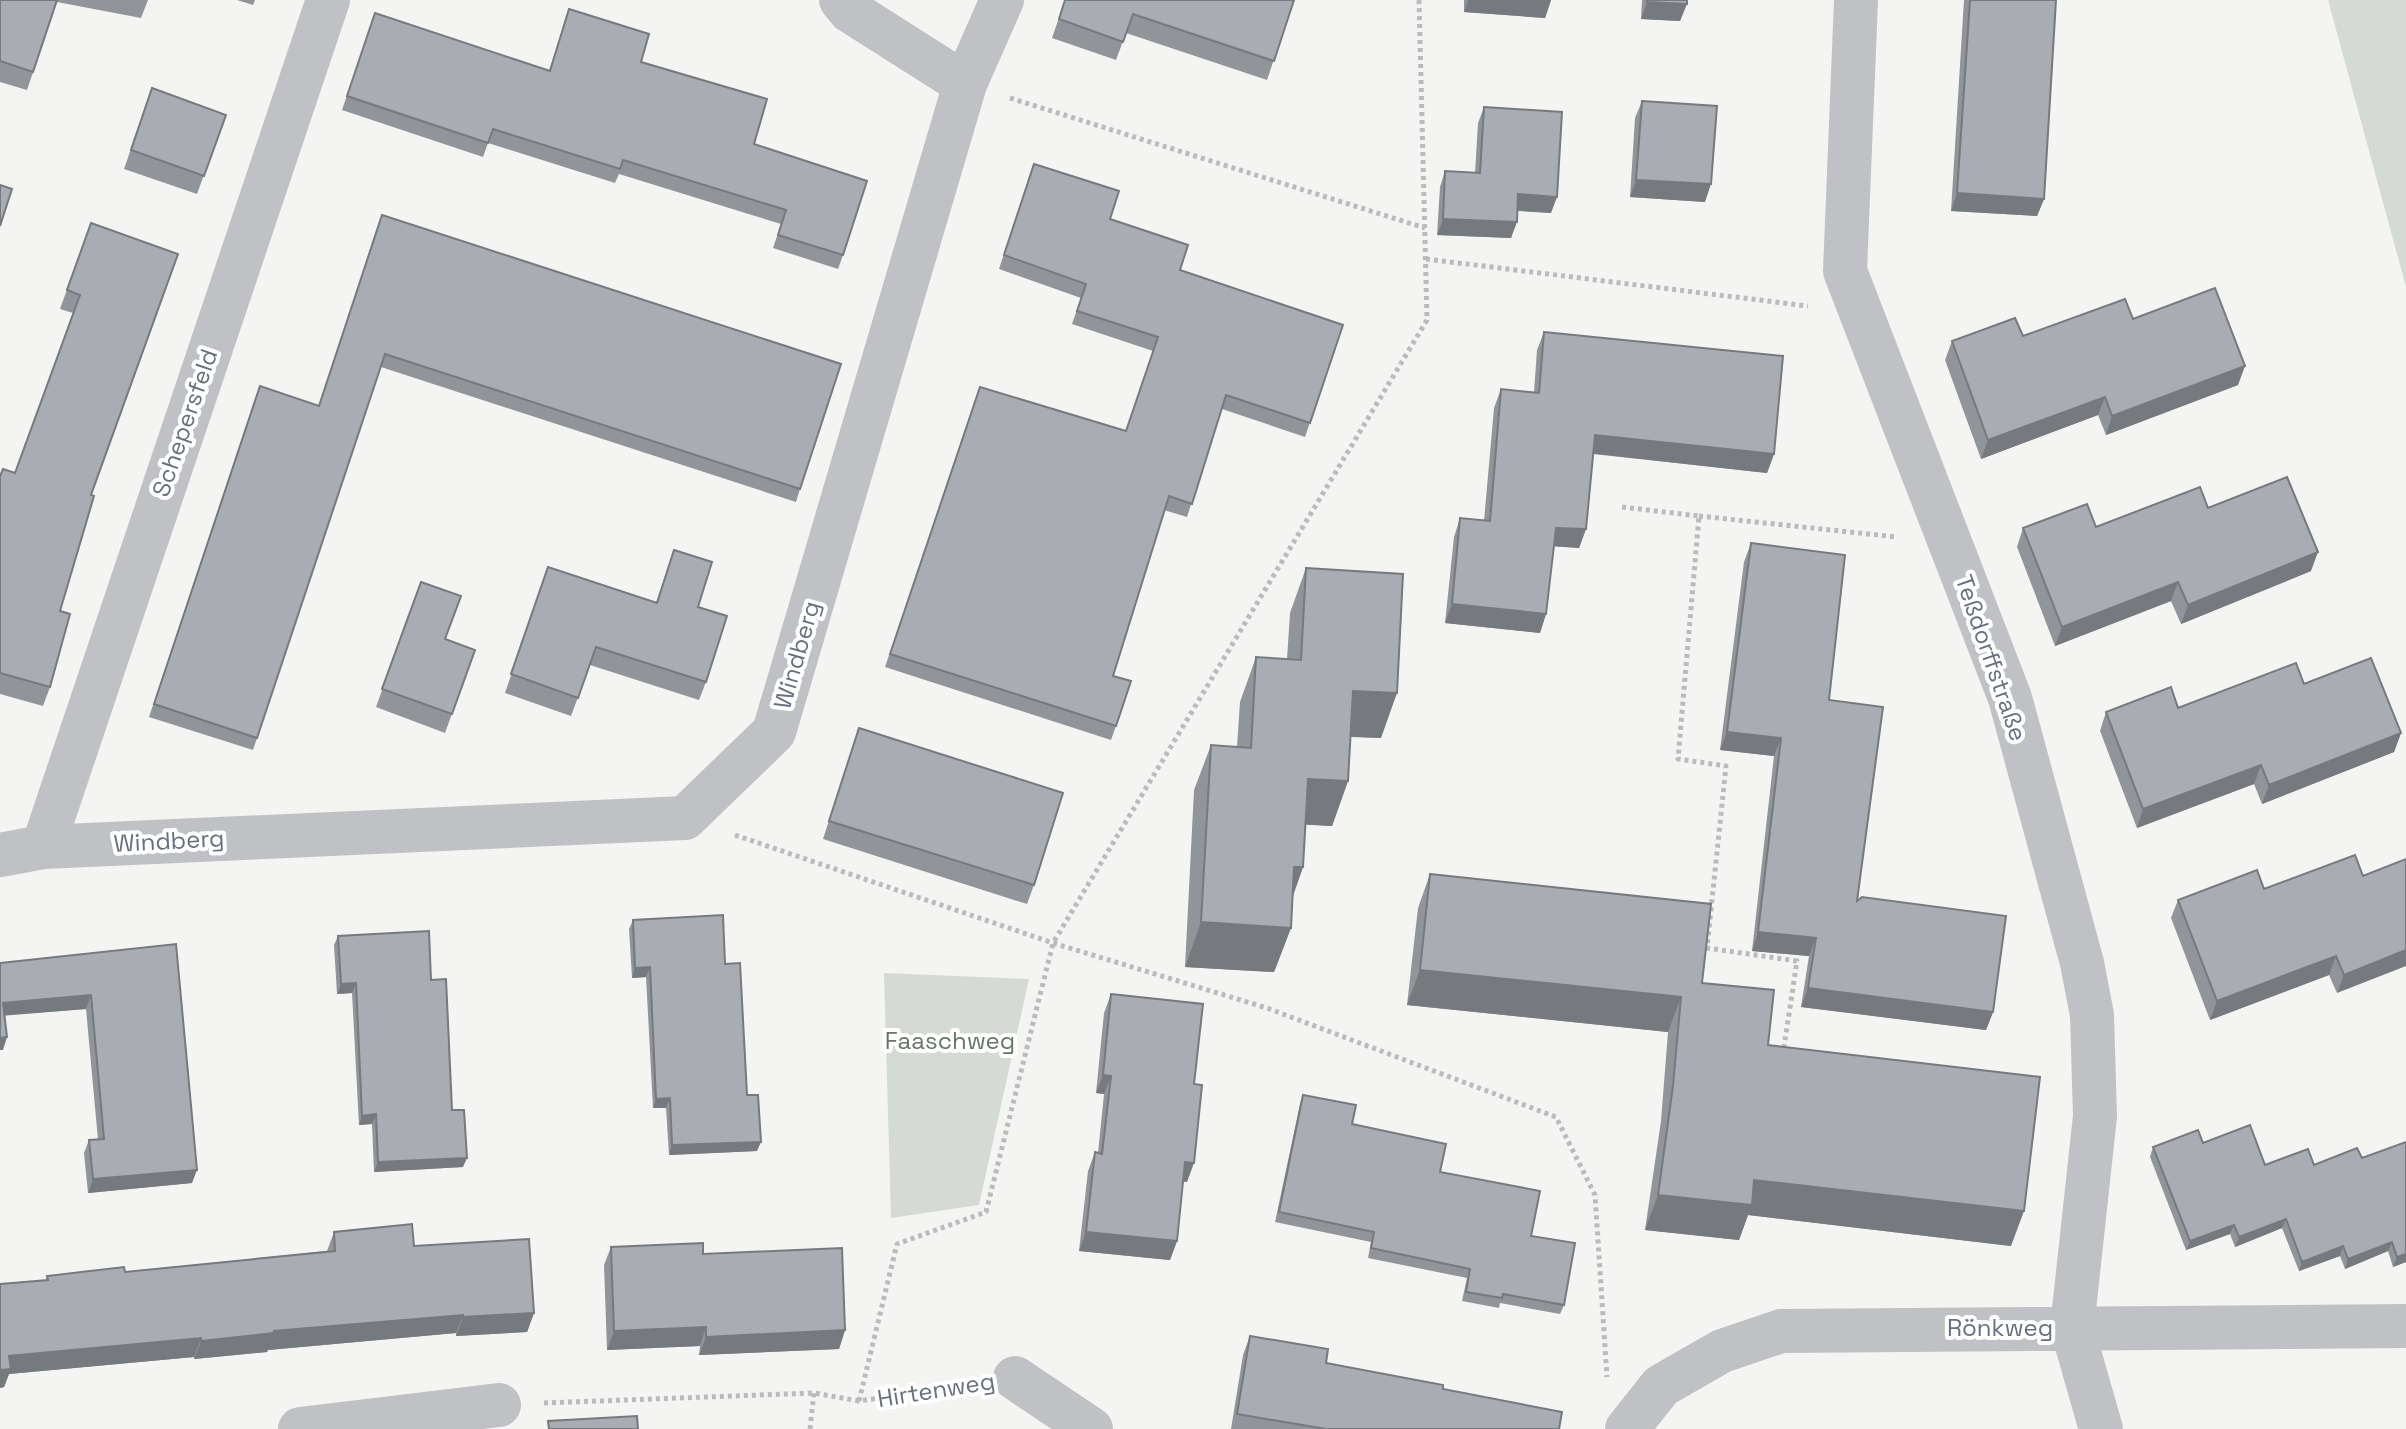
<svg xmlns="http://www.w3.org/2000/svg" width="2406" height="1429" font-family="'Space Grotesk',sans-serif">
  <rect width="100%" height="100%" fill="#f4f5f2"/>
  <path fill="#d5dbd4" d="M 2328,0 L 2406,0 L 2406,287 Z
    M 884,973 L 1029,979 L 979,1205 L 891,1218 Z"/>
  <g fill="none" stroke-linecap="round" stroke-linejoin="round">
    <path stroke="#b9bbbd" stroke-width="5" stroke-dasharray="4 4" stroke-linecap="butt" d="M 1010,98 L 1425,228
      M 1426,259 L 1808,306
      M 1622,507 L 1699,516 L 1678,759 L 1726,766 L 1707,948 L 1797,961 L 1783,1054
      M 1699,516 L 1897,537
      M 735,835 L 1053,943 L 1267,1008 L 1556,1117 L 1595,1195 L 1607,1377
      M 859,1401 L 897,1244 L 986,1212 L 1053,943 L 1427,320 L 1419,0
      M 544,1403 L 814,1393 L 859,1401 L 972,1384
      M 810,1429 L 814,1393"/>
    <path stroke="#bfc1c5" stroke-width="44" d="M 1856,0 L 1845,271 L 2010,698 L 2082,963 L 2092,1015 L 2095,1116 L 2072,1328 L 2101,1429
      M 965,84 L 1002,0
      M 43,847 L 328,0
      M 0,855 L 43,847 L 685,818 L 774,732 L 965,84 L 850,11 L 841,0
      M 1015,1378 L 1091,1429
      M 300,1429 L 499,1405
      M 1627,1429 L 1661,1386 L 1722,1351 L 1781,1331 L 2406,1326"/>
  </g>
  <path fill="#91959a" d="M 0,0 L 148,0 L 141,18 L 57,2 L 27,90 L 0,82 Z
    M 237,0 L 255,0 L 253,5 Z
    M 1065,0 L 1294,0 L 1267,80 L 1126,33 L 1116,60 L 1052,38 Z
    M 1464,0 L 1551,0 L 1545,18 L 1464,12 Z
    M 1642,0 L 1687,0 L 1680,21 L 1641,19 Z
    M 1964,0 L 2056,0 L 2044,199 L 2037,216 L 1951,211 Z
    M 569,9 L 754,144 L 843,255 L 838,269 L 773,248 L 781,224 L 619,174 L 615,183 L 488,143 L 483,157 L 342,110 L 375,13 L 549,71 Z
    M 152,88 L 226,115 L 197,194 L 124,169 Z
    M 1642,101 L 1705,202 L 1630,197 L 1635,118 Z
    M 1484,107 L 1551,213 L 1517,211 L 1511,238 L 1437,235 L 1440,187 L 1445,171 L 1475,173 L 1478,123 Z
    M 1029,177 L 1110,219 L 1180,270 L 1343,325 L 1305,437 L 1222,409 L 1187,517 L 1164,510 L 1113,676 L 1116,726 L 1111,740 L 885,667 L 980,387 L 1126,431 L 1153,351 L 1072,324 L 1081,298 L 999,269 Z
    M 91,223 L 91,495 L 60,611 L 50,687 L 43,706 L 0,694 L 0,476 L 15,473 L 73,313 L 60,309 Z
    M 377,228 L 800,489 L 796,502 L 381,367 L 253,750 L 149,717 L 260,386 L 319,406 Z
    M 2133,319 L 2238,385 L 2106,435 L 2098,415 L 1981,459 L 1945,360 L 1952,341 L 2023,336 Z
    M 1544,332 L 1774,454 L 1767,473 L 1593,454 L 1586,529 L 1579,548 L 1554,546 L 1546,614 L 1540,633 L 1445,623 L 1454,537 L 1460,518 L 1484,521 L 1494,408 L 1501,389 L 1534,392 L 1537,350 Z
    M 2208,508 L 2311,571 L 2181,624 L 2171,601 L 2055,646 L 2017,547 L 2023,528 L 2096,527 Z
    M 1751,543 L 1829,700 L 1857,901 L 1993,1012 L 1986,1030 L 1801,1007 L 1809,956 L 1752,951 L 1774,756 L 1720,750 L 1744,562 Z
    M 674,550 L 698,607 L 706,682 L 699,700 L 590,665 L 571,716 L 505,693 L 548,567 L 656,603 Z
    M 1306,568 L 1381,738 L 1351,737 L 1348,781 L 1332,826 L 1305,824 L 1303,867 L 1293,896 L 1291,928 L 1274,972 L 1185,967 L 1194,790 L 1211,745 L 1237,747 L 1240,702 L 1256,657 L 1287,659 L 1290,613 Z
    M 421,582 L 445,639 L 475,650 L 445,733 L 376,707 Z
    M 2304,684 L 2401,733 L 2394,752 L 2262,804 L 2254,784 L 2137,828 L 2100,731 L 2106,712 L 2178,708 Z
    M 859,728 L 1034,885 L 1027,904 L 823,839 Z
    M 2406,859 L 2337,993 L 2329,975 L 2210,1020 L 2171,918 L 2178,900 L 2363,876 Z
    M 1430,874 L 1702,983 L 1768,1045 L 2011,1246 L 1748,1215 L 1739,1240 L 1645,1230 L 1661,1121 L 1668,1032 L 1407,1005 L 1418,908 Z
    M 633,920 L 725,964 L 757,1151 L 669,1155 L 666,1108 L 653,1108 L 646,977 L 632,978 L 629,929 Z
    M 338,936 L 431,980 L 452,1110 L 463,1167 L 374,1172 L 372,1124 L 359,1125 L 352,993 L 337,994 L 334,945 Z
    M 176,944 L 192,1183 L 88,1193 L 84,1153 L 89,1140 L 98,1140 L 86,1009 L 5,1015 L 3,1050 L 0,1050 L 0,963 Z
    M 1111,994 L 1194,1084 L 1187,1182 L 1183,1181 L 1177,1241 L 1170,1260 L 1079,1251 L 1088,1171 L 1095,1152 L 1098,1153 L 1104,1094 L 1096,1093 L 1104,1013 Z
    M 1303,1095 L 1352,1124 L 1440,1172 L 1531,1236 L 1564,1305 L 1560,1314 L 1500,1303 L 1499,1308 L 1462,1301 L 1467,1278 L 1368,1258 L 1371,1242 L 1275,1222 L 1300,1104 Z
    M 2406,1142 L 2406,1262 L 2393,1267 L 2388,1251 L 2345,1269 L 2340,1256 L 2299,1271 L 2282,1228 L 2235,1247 L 2230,1234 L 2186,1250 L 2150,1157 L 2153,1147 L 2203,1143 L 2265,1165 L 2314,1165 L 2362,1158 Z
    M 334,1232 L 414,1246 L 534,1313 L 527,1332 L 456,1336 L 456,1333 L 268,1350 L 267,1352 L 194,1359 L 194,1357 L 9,1374 L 4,1387 L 0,1388 L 0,1284 L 46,1280 L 47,1276 L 125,1272 L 327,1251 Z
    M 611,1247 L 703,1254 L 845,1330 L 839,1349 L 699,1355 L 700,1346 L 607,1350 L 604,1265 Z
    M 1250,1336 L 1326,1363 L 1443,1389 L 1559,1429 L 1231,1429 L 1243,1355 Z"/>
  <path fill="#76797d" d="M 1468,0 L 1551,0 L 1545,18 L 1464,12 Z
    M 1647,2 L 1687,4 L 1680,21 L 1641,19 Z
    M 1636,180 L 1711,184 L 1705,202 L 1630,197 Z
    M 1957,193 L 2044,199 L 2037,216 L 1951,211 Z
    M 1518,194 L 1557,197 L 1551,213 L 1512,210 Z
    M 1443,219 L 1517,222 L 1511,238 L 1437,235 Z
    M 2245,366 L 2238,385 L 2106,435 L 2112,416 Z
    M 2105,397 L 2098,415 L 1981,459 L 1988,440 Z
    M 1595,435 L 1774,454 L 1767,473 L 1588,453 Z
    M 1556,528 L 1586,529 L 1579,548 L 1549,546 Z
    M 2318,552 L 2311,571 L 2181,624 L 2188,605 Z
    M 2178,582 L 2171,601 L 2055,646 L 2062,627 Z
    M 1452,604 L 1546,614 L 1540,633 L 1445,623 Z
    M 1353,691 L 1397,693 L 1381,738 L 1337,736 Z
    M 1727,732 L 1781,738 L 1774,756 L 1720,750 Z
    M 2401,733 L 2394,752 L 2262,804 L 2269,785 Z
    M 2261,765 L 2254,784 L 2137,828 L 2143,809 Z
    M 1308,779 L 1348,781 L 1332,826 L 1291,824 Z
    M 1294,867 L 1303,867 L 1287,912 Z
    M 1201,922 L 1291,928 L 1274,972 L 1185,967 Z
    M 1758,932 L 1816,938 L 1809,956 L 1752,951 Z
    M 2406,950 L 2406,966 L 2337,993 L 2344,975 Z
    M 2336,956 L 2329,975 L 2210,1020 L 2217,1001 Z
    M 650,967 L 646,977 L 632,978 L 635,968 Z
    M 1420,970 L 1681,997 L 1668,1032 L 1407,1005 Z
    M 356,983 L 352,993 L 337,994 L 341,984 Z
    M 1808,988 L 1993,1012 L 1986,1030 L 1801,1007 Z
    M 91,995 L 86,1009 L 0,1016 L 3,1003 Z
    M 7,1037 L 3,1050 L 0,1050 L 0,1038 Z
    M 1103,1075 L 1111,1076 L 1104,1094 L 1096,1093 Z
    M 670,1098 L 666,1108 L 653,1108 L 656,1099 Z
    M 376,1114 L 372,1124 L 359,1125 L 362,1116 Z
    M 761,1142 L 757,1151 L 669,1155 L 672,1145 Z
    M 467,1158 L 463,1167 L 374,1172 L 378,1162 Z
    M 1185,1162 L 1194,1163 L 1187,1182 L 1179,1181 Z
    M 197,1170 L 192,1183 L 88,1193 L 93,1179 Z
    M 1754,1180 L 2024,1211 L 2011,1246 L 1748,1215 L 1739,1240 L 1645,1230 L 1658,1195 Z
    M 2286,1219 L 2282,1228 L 2235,1247 L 2239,1237 Z
    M 2234,1225 L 2230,1234 L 2186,1250 L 2190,1241 Z
    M 1086,1232 L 1177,1241 L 1170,1260 L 1079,1251 Z
    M 2392,1242 L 2388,1251 L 2345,1269 L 2348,1259 Z
    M 2343,1246 L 2340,1256 L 2299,1271 L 2302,1262 Z
    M 2406,1254 L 2406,1262 L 2393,1267 L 2397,1257 Z
    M 534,1313 L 527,1332 L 456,1336 L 463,1317 Z
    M 463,1315 L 456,1333 L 268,1350 L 267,1352 L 194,1359 L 201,1341 L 274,1331 Z
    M 706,1327 L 700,1346 L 607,1350 L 614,1331 Z
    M 845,1330 L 839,1349 L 699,1355 L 706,1337 Z
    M 201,1338 L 194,1357 L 9,1374 L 4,1387 L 0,1388 L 0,1370 L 9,1356 Z"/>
  <path fill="#a9adb3" stroke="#76797d" stroke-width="2" d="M 0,0 L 57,0 L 33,72 L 0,61 Z
    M 1065,0 L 1294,0 L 1274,61 L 1133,14 L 1123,42 L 1059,19 Z
    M 1647,0 L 1687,0 L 1687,4 L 1647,2 Z
    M 1970,0 L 2056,0 L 2044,199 L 1957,193 Z
    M 569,9 L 649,34 L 641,62 L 767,99 L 754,144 L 867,181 L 843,255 L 778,235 L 786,210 L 623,160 L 620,169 L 493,129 L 488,143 L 347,96 L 375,13 L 550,71 Z
    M 152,88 L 226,115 L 204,176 L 131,150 Z
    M 1642,101 L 1717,106 L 1711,184 L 1636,180 Z
    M 1484,107 L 1562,112 L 1557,197 L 1518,194 L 1517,222 L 1443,219 L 1445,171 L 1480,173 Z
    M 1034,164 L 1119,191 L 1110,219 L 1188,245 L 1180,270 L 1343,325 L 1310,423 L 1226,395 L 1192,504 L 1169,496 L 1113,676 L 1131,681 L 1116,726 L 890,654 L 980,387 L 1126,431 L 1158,337 L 1077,311 L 1086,284 L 1004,255 Z
    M 0,185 L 12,189 L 0,226 Z
    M 382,215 L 841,364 L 800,489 L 385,354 L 257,738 L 154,704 L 260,386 L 319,406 Z
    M 91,223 L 178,254 L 91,495 L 94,496 L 60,611 L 70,614 L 50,687 L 0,673 L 0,476 L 3,469 L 15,473 L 80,295 L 67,290 Z
    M 2215,288 L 2245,366 L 2112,416 L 2105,397 L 1988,440 L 1952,341 L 2015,318 L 2023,336 L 2125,299 L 2133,319 Z
    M 1544,332 L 1783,356 L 1774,454 L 1595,435 L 1586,529 L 1556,528 L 1546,614 L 1452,604 L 1460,518 L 1490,521 L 1501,389 L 1539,393 Z
    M 2287,477 L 2318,552 L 2188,605 L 2178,582 L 2062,627 L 2023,528 L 2087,504 L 2096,527 L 2200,487 L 2208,508 Z
    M 1751,543 L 1845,555 L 1829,700 L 1883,707 L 1857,901 L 1862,897 L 2006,916 L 1993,1012 L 1808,988 L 1816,938 L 1758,932 L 1781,738 L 1727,732 Z
    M 674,550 L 712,562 L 698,607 L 727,616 L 706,682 L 596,647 L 578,698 L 511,674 L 548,567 L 657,603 Z
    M 1306,568 L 1403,574 L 1397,693 L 1353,691 L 1348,781 L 1308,779 L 1303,867 L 1294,867 L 1291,928 L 1201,922 L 1211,745 L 1251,748 L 1256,657 L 1301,660 Z
    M 421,582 L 461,596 L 445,639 L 475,650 L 452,714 L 382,689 Z
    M 2371,658 L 2401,733 L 2269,785 L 2261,765 L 2143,809 L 2106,712 L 2171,687 L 2178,708 L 2296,663 L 2304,684 Z
    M 859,728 L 1063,793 L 1034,885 L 829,821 Z
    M 2355,855 L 2363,876 L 2406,859 L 2406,950 L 2344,975 L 2336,956 L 2217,1001 L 2178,900 L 2257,870 L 2264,889 Z
    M 1430,874 L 1711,904 L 1702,983 L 1774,990 L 1768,1045 L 2040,1077 L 2024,1211 L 1754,1180 L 1752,1205 L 1658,1195 L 1673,1086 L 1681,997 L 1420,970 Z
    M 723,915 L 725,964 L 740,963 L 747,1095 L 758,1095 L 761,1142 L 672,1145 L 670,1098 L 656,1099 L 650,967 L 635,968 L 633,920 Z
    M 429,931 L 431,980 L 446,979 L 452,1110 L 464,1110 L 467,1158 L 378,1162 L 376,1114 L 362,1116 L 356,983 L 341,984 L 338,936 Z
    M 176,944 L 197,1170 L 93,1179 L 89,1140 L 104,1139 L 91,995 L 3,1003 L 7,1037 L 0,1038 L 0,963 Z
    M 1111,994 L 1203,1004 L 1194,1084 L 1202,1085 L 1194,1163 L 1185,1162 L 1177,1241 L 1086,1232 L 1095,1152 L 1102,1154 L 1111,1076 L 1103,1075 Z
    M 1303,1095 L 1356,1105 L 1352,1124 L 1446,1144 L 1440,1172 L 1540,1191 L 1531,1236 L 1575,1243 L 1564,1305 L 1503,1294 L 1502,1298 L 1466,1292 L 1470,1269 L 1371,1248 L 1374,1232 L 1279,1212 Z
    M 2250,1125 L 2265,1165 L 2308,1149 L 2314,1165 L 2357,1148 L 2362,1158 L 2406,1142 L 2406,1254 L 2397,1257 L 2392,1242 L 2348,1259 L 2343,1246 L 2302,1262 L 2286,1219 L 2239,1237 L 2234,1225 L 2190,1241 L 2153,1147 L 2198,1130 L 2203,1143 Z
    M 412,1224 L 414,1246 L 529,1239 L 534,1313 L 463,1317 L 463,1315 L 274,1331 L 274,1333 L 201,1341 L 201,1338 L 9,1356 L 11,1369 L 0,1370 L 0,1284 L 48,1280 L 47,1276 L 124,1267 L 125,1272 L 335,1251 L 334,1232 Z
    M 703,1243 L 703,1254 L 842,1248 L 845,1330 L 706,1337 L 706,1327 L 614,1331 L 611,1247 Z
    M 1250,1336 L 1328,1349 L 1326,1363 L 1443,1385 L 1443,1389 L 1562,1412 L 1559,1429 L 1326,1429 L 1237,1414 Z
    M 637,1416 L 638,1429 L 549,1429 L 548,1421 Z"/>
  <g text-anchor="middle" stroke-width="8" stroke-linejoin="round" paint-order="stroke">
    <g font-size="24" fill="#68707f" stroke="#fff">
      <text transform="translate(185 423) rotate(-71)" y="8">Schepersfeld</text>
      <text transform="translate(797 655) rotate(-74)" y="8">Windberg</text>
      <text transform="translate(1991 658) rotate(71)" y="8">Teßdorffstraße</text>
      <text transform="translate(169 841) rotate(-3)" y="8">Windberg</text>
      <text x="2000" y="1336">Rönkweg</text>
      <text transform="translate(936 1390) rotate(-9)" y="8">Hirtenweg</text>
    </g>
    <g font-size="24" fill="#676" stroke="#fff">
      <text x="950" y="1049">Faaschweg</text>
    </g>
  </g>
</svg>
